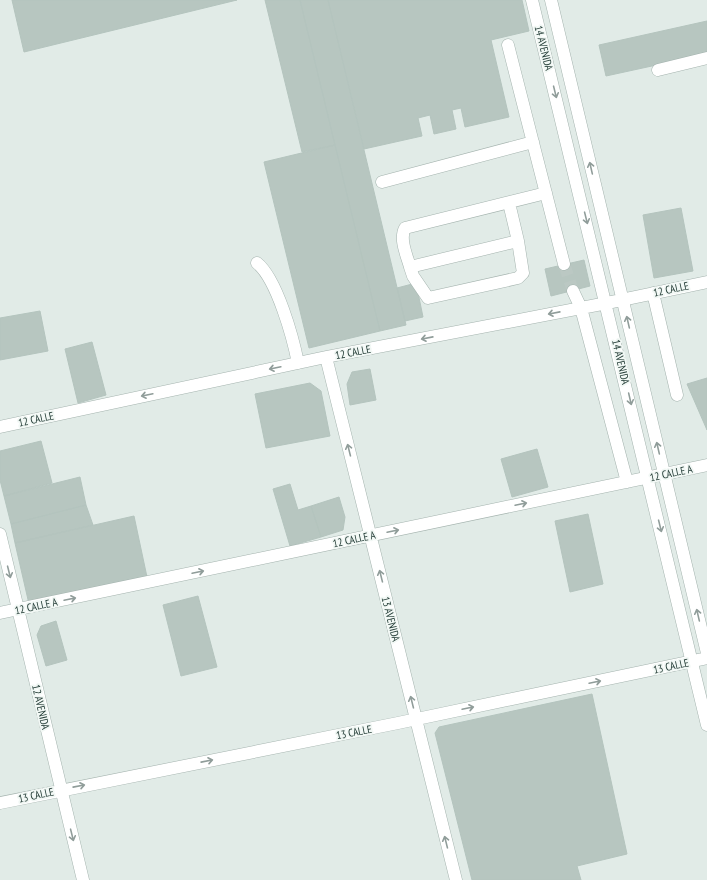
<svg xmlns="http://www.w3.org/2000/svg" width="707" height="880" font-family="'PT Sans Narrow',sans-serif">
  <rect width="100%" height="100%" fill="#e1ebe7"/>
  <path fill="#b7c6c0" stroke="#b4c4be" d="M 12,0 L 237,0 L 24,52 Z
    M 265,0 L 300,0 L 335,145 L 302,152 Z
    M 300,0 L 328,0 L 406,325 L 380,331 Z
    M 328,0 L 522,0 L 529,31 L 491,40 L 509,117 L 465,127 L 461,108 L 452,110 L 456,129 L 434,134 L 430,115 L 418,118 L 422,136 L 364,149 Z
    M 707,21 L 707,54 L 606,76 L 599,45 Z
    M 335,145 L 380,331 L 309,348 L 264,162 Z
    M 681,208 L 693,271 L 654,278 L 643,215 Z
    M 584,260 L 590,286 L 551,296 L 545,269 Z
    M 416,283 L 423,317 L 405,321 L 397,288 Z
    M 40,311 L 48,351 L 0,360 L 0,318 Z
    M 92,342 L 106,395 L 78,403 L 65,349 Z
    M 370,369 L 376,400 L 350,405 L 347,384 L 352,372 Z
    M 707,378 L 707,430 L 687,384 Z
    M 310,383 L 321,391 L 330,436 L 266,448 L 255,394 Z
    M 41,441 L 52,483 L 4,496 L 0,480 L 0,451 Z
    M 537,449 L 548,487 L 512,497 L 501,459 Z
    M 80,477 L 86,505 L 11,524 L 4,496 Z
    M 290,484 L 298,510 L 311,506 L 321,537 L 290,546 L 273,489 Z
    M 339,497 L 345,517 L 343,530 L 321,537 L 311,506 Z
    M 86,505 L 93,525 L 15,543 L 11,524 Z
    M 588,514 L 603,584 L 570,592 L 555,521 Z
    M 134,516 L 147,577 L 29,604 L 15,543 Z
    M 198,596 L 217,667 L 181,676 L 163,605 Z
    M 56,621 L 67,660 L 46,666 L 37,635 L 41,626 Z
    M 592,694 L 627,854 L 577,866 L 581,880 L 472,880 L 435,733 L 439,727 Z"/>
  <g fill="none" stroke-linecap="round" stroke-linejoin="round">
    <path stroke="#bbc8c3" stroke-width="12" stroke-dasharray="12 6" stroke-linecap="butt" d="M 564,264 L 573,291"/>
    <defs>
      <path id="minor" d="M 532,0 L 707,725
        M 551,0 L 707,653
        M 508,45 L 564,264
        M 658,70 L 707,58
        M 382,182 L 533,142
        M 509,203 L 518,241 L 410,267 C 407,256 399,239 405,228 L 546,193
        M 257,263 C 277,279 293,338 298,363
        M 410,267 L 413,276 L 428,298 L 518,278 L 523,273 L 518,241
        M 573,291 L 581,308 L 627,482
        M 653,293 L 677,395
        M 326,357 L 456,880
        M 0,427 L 326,357 L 607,303 L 707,282
        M 0,534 L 83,880
        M 0,613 L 707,465
        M 0,803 L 398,723 L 707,658"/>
    </defs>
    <use href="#minor" stroke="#a4b3ae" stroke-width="13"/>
    <use href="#minor" stroke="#fff" stroke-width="12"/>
  </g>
  <defs><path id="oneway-shaft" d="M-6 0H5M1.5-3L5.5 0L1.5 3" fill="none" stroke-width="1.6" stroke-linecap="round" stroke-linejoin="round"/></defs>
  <g stroke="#909d9a">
    <use href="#oneway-shaft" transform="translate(555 92) rotate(76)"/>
    <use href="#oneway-shaft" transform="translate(591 168) rotate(-103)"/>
    <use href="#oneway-shaft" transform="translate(586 218) rotate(76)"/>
    <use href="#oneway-shaft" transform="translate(554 313) rotate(169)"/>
    <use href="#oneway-shaft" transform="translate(628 322) rotate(-103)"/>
    <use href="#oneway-shaft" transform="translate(427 338) rotate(169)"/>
    <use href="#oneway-shaft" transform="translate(275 368) rotate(168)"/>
    <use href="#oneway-shaft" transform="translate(147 395) rotate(168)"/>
    <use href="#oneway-shaft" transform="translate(630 399) rotate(77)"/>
    <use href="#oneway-shaft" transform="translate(658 448) rotate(-103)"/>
    <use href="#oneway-shaft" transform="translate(349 450) rotate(-104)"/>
    <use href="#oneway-shaft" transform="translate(521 504) rotate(-12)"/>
    <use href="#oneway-shaft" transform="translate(660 526) rotate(76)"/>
    <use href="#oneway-shaft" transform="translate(393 531) rotate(-12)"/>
    <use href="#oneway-shaft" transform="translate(9 572) rotate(76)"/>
    <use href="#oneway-shaft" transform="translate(198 572) rotate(-12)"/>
    <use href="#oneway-shaft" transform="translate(381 576) rotate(-104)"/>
    <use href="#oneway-shaft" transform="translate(70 599) rotate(-12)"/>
    <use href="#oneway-shaft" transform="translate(698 615) rotate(-103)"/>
    <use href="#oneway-shaft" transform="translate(595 682) rotate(-12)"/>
    <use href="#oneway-shaft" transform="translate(412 702) rotate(-104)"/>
    <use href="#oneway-shaft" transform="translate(468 708) rotate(-12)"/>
    <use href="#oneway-shaft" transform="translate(207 761) rotate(-11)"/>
    <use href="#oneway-shaft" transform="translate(79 786) rotate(-11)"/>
    <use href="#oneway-shaft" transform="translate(72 835) rotate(76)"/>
    <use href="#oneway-shaft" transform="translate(446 842) rotate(-104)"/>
  </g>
  <g text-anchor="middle" stroke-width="3.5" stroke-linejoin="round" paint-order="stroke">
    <g font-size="11" fill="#223b35" stroke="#f2f8f5">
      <text transform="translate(544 48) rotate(76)" y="4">14 AVENIDA</text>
      <text transform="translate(671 289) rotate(-12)" y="4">12 CALLE</text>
      <text transform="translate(353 352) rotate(-11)" y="4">12 CALLE</text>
      <text transform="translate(621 362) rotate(77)" y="4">14 AVENIDA</text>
      <text transform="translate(36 419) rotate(-12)" y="4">12 CALLE</text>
      <text transform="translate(671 473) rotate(-12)" y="4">12 CALLE A</text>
      <text transform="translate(354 539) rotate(-12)" y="4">12 CALLE A</text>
      <text transform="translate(36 606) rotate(-12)" y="4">12 CALLE A</text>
      <text transform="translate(391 619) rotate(76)" y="4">13 AVENIDA</text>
      <text transform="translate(671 666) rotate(-12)" y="4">13 CALLE</text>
      <text transform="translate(41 707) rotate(77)" y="4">12 AVENIDA</text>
      <text transform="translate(354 732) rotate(-11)" y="4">13 CALLE</text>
      <text transform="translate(36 795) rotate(-12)" y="4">13 CALLE</text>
    </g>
  </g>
</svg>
